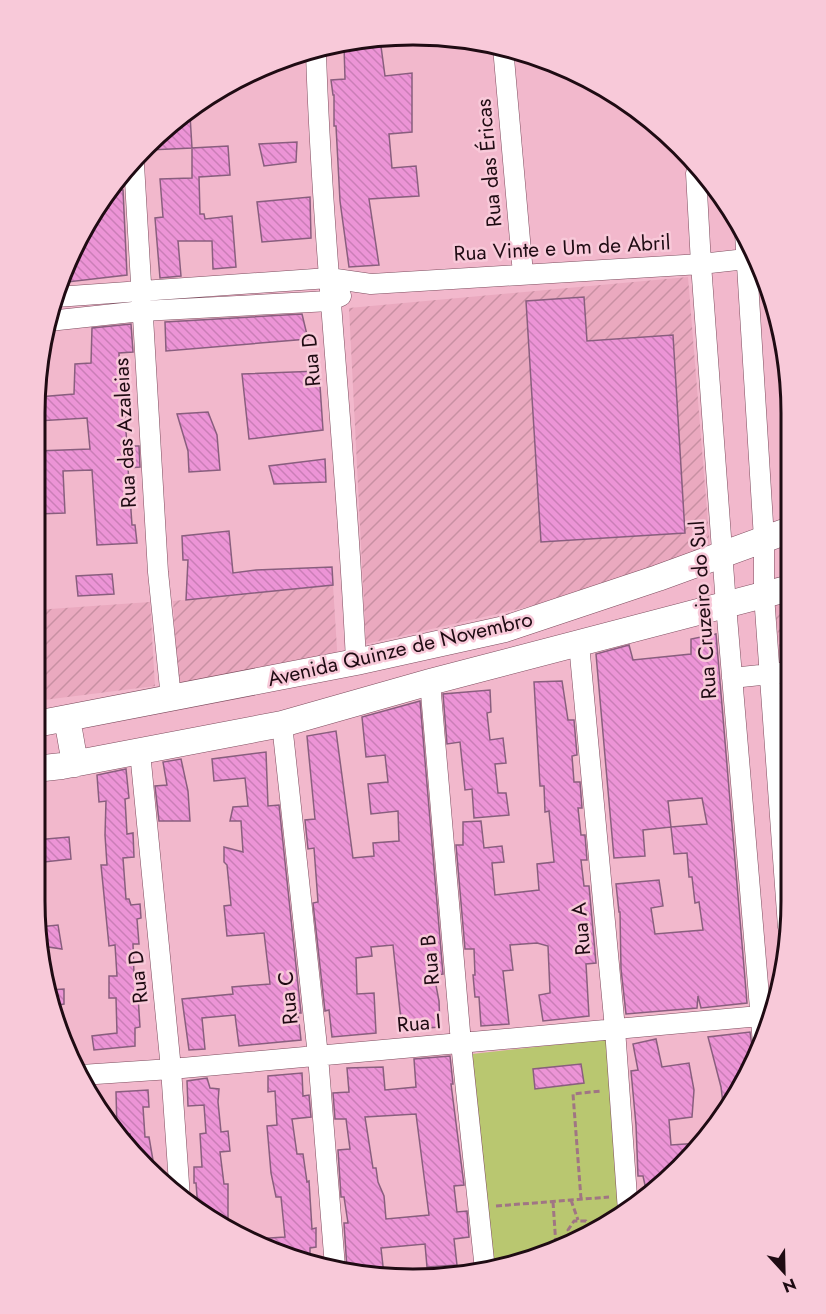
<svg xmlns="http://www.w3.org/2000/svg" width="826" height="1314" font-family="Jost,sans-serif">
  <defs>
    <pattern id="industrial-furrows" width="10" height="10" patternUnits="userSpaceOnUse" patternTransform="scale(1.5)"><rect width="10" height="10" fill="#eaa9bf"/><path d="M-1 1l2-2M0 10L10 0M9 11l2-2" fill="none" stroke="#c890a3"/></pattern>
    <pattern id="building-back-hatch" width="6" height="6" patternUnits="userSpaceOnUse" patternTransform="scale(1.5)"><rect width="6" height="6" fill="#ec94d6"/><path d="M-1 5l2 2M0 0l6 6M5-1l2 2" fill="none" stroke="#ca7eb7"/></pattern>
  </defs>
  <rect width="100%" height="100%" fill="#f2b8cc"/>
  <path fill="url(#industrial-furrows)" d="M 688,277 L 710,548 L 540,604 L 366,644 L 349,308 Z
    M 333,585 L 338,665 L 178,691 L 173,601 Z
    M 790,597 L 790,660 L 781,660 L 774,603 Z
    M 150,602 L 155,686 L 36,701 L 36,610 Z"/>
  <path fill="#b9c770" d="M 609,1039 L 620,1217 L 511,1267 L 493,1269 L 472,1054 Z"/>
  <path fill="url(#building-back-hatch)" stroke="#895e7e" stroke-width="1.5" fill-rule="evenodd" d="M 364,38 L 380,39 L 385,76 L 412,73 L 412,132 L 389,134 L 392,168 L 416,166 L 419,196 L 369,199 L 379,265 L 349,267 L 340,201 L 336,126 L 334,126 L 334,95 L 333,95 L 331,80 L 345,79 L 344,45 Z
    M 190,115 L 192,148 L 150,150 L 176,127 Z
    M 297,142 L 296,162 L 264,166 L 259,144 Z
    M 228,146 L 230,175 L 199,177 L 200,214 L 204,214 L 205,219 L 232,216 L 236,267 L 213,269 L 212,241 L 178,241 L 181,276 L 160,278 L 155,218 L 163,217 L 160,179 L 192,178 L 192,148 Z
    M 108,190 L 123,190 L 127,275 L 59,283 L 63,268 Z
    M 310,197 L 311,238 L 262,242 L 257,202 Z
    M 584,297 L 587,341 L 673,335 L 685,533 L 541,542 L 526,301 Z
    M 302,314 L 308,339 L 166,351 L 165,322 Z
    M 131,324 L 133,352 L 119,353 L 120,391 L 125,391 L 127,416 L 125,416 L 127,446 L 139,446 L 140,467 L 128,468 L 132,525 L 135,525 L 137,543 L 97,545 L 92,470 L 63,471 L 65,513 L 37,514 L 37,451 L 90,449 L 87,418 L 37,421 L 38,397 L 74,394 L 75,364 L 91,363 L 92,328 Z
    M 319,371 L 323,430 L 249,439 L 242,374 Z
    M 208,412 L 217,435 L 220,470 L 189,472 L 188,451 L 177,414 Z
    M 325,459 L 326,482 L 274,484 L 269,466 Z
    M 229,531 L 233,573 L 256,570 L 332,567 L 333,585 L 186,600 L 188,560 L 183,560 L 182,536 Z
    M 112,574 L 114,594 L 78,596 L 76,576 Z
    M 716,634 L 747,1003 L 701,1008 L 698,996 L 697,1008 L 626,1014 L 621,969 L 620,912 L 619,912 L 616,884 L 659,880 L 663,906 L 651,908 L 655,934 L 703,930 L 699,902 L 695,903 L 692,877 L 689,877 L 687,853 L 674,854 L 671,827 L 643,830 L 645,856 L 614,858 L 596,654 L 629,645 L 633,660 L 691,654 L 691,639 ZM 702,798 L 707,824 L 671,827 L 668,801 Z
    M 562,681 L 568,720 L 574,720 L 577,755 L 572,756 L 574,782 L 580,782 L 582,808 L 578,808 L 581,835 L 585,835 L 587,860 L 581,860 L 584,886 L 589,886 L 596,963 L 586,964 L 589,1016 L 543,1021 L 539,995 L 550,993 L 548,946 L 537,943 L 510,945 L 513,970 L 503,971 L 509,1024 L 481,1026 L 479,997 L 475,997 L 473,975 L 475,975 L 474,949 L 465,949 L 456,845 L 463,845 L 463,822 L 481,821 L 484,848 L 502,846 L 504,862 L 492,863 L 495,895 L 539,890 L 537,864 L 554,862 L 549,811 L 545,812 L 544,786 L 540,786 L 534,682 Z
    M 490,690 L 491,712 L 487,713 L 490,740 L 503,738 L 506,763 L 495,764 L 498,793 L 506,793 L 509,815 L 474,818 L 472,789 L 465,790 L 460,742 L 447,744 L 443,694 Z
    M 420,701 L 443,974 L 434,975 L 439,1001 L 440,1027 L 402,1030 L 393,945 L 371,947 L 372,956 L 356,958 L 357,994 L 374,993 L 376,1033 L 332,1037 L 329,1010 L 325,1011 L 313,903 L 318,902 L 314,848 L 308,849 L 305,820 L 315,819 L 307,736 L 336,731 L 353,858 L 374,856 L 373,843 L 399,841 L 398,811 L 371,814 L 368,784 L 388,782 L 385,755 L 366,757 L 362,717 Z
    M 266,752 L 268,806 L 279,805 L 301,1013 L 298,1013 L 301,1040 L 239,1046 L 235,1015 L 202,1018 L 205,1049 L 189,1050 L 182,999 L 233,994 L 232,987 L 270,984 L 264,933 L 227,936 L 224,906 L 231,905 L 227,865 L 224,862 L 224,847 L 243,852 L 241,821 L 230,821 L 233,807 L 248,806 L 245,778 L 214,781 L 212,759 Z
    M 181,759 L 188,791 L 190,821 L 159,821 L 155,786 L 167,785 L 163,762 Z
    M 126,769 L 129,798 L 125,799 L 127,834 L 133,833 L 134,857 L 123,858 L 126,899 L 129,899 L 131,905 L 140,904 L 141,918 L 137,919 L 139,944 L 133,944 L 134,975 L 140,975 L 141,996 L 138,996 L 140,1027 L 135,1028 L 135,1046 L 94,1050 L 92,1036 L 117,1033 L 116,998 L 109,998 L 109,976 L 117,976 L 115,945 L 109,946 L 101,865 L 107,865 L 105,835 L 106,801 L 99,802 L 97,775 Z
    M 69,837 L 71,859 L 35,863 L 35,840 Z
    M 58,925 L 62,949 L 42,946 L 39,927 Z
    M 64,989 L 64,1004 L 52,1006 L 49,990 Z
    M 750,1032 L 754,1061 L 724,1112 L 721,1087 L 708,1037 Z
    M 656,1039 L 662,1067 L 689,1063 L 694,1090 L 692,1117 L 669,1120 L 671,1145 L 701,1143 L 647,1194 L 643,1176 L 638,1176 L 636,1125 L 631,1071 L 638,1070 L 633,1044 Z
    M 450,1056 L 453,1084 L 451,1084 L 464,1185 L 454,1186 L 457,1212 L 467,1211 L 469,1237 L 454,1239 L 457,1265 L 427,1267 L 425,1244 L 381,1248 L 384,1275 L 347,1269 L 344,1223 L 348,1223 L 344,1197 L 341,1197 L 338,1150 L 350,1149 L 346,1119 L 335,1119 L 333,1093 L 349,1092 L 347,1068 L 383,1067 L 385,1090 L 416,1087 L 414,1059 ZM 416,1114 L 429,1215 L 386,1219 L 384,1196 L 378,1182 L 376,1168 L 373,1168 L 365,1117 Z
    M 581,1064 L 584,1083 L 535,1089 L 533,1069 Z
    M 302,1073 L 303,1096 L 309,1095 L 311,1117 L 292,1119 L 297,1154 L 303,1154 L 307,1182 L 309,1181 L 312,1229 L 316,1228 L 316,1247 L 310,1248 L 310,1263 L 291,1259 L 253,1239 L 285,1237 L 281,1197 L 276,1197 L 271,1173 L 267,1126 L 277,1125 L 275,1091 L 268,1092 L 268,1076 Z
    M 207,1078 L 210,1088 L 219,1089 L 218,1102 L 221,1132 L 228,1131 L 230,1151 L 220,1152 L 224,1184 L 228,1184 L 228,1225 L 198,1209 L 196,1183 L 194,1183 L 194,1167 L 202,1167 L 200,1134 L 206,1133 L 204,1105 L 188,1106 L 187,1081 Z
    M 148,1090 L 149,1107 L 143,1107 L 145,1137 L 149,1137 L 155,1172 L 131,1146 L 130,1134 L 120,1135 L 117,1131 L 116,1092 Z"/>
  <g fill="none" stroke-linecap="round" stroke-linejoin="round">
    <defs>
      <path id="minor" d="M 503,47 L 523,274
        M 316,54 C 323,257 347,459 356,662
        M 134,164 L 158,572 L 171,698
        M 696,173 L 701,264 L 726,605 L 763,1044
        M 745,233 L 764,539 L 764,595 L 788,927
        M 56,297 L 329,278 L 371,284 L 701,264 L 755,258
        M 49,321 L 142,311 L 330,301 L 341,296
        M 579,644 L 615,1029 L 628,1211
        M 732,678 L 789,672
        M 430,682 L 461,1043 L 485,1270
        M 282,724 L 318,1056 L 335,1267
        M 140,752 L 171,1069 L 180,1198
        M 81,1075 L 171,1069 L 771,1015"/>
      <path id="major" d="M 67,718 L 75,764
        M 36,724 L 356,662 L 505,629 L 658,578 L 790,530
        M 35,769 L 62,766 L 282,724 L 430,682 L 790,588"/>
    </defs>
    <use href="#minor" stroke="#7d4c5e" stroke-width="21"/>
    <use href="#major" stroke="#7d4c5e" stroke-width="27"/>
    <path stroke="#a07584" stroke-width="3" stroke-dasharray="6 3" stroke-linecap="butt" d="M 581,1199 L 573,1094 L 601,1091
      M 571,1200 L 578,1220
      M 553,1202 L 556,1246
      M 496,1206 L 609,1197
      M 572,1239 L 568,1230 L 574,1221 L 586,1221 L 592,1230"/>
    <use href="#minor" stroke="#fff" stroke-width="20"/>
    <use href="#major" stroke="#fff" stroke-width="26"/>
  </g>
  <g text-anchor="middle" stroke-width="5" stroke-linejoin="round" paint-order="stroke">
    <g font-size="21" fill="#1f0b13" stroke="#f8c9d9">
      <text transform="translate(489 163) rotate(-95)" y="7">Rua das Éricas</text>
      <text transform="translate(562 248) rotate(-3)" y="7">Rua Vinte e Um de Abril</text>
      <text transform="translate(311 360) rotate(-95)" y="7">Rua D</text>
      <text transform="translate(125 433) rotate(-93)" y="7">Rua das Azaleias</text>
      <text transform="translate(703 610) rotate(-94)" y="7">Rua Cruzeiro do Sul</text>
      <text transform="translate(400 649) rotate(-13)" y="7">Avenida Quinze de Novembro</text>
      <text transform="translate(581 929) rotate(-95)" y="7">Rua A</text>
      <text transform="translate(430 960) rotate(-95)" y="7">Rua B</text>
      <text transform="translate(138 977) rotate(-96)" y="7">Rua D</text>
      <text transform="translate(288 998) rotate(-96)" y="7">Rua C</text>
      <text transform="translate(419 1023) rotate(-5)" y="7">Rua I</text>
    </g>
  </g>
  <path d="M0 0H826V1314H0ZM413 45H413A368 368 0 0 1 781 413V901A368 368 0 0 1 413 1269H413A368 368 0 0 1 45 901V413A368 368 0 0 1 413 45Z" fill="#f8c9d9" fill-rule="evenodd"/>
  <path fill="none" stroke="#1f0b13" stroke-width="3" d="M413 45H413A368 368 0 0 1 781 413V901A368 368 0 0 1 413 1269H413A368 368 0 0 1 45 901V413A368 368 0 0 1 413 45Z"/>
  <g transform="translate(784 1272) rotate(158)" stroke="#f8c9d9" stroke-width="4.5" paint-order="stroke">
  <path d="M0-4.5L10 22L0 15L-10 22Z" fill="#1f0b13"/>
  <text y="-9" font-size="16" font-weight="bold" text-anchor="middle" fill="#1f0b13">N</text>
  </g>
</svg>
